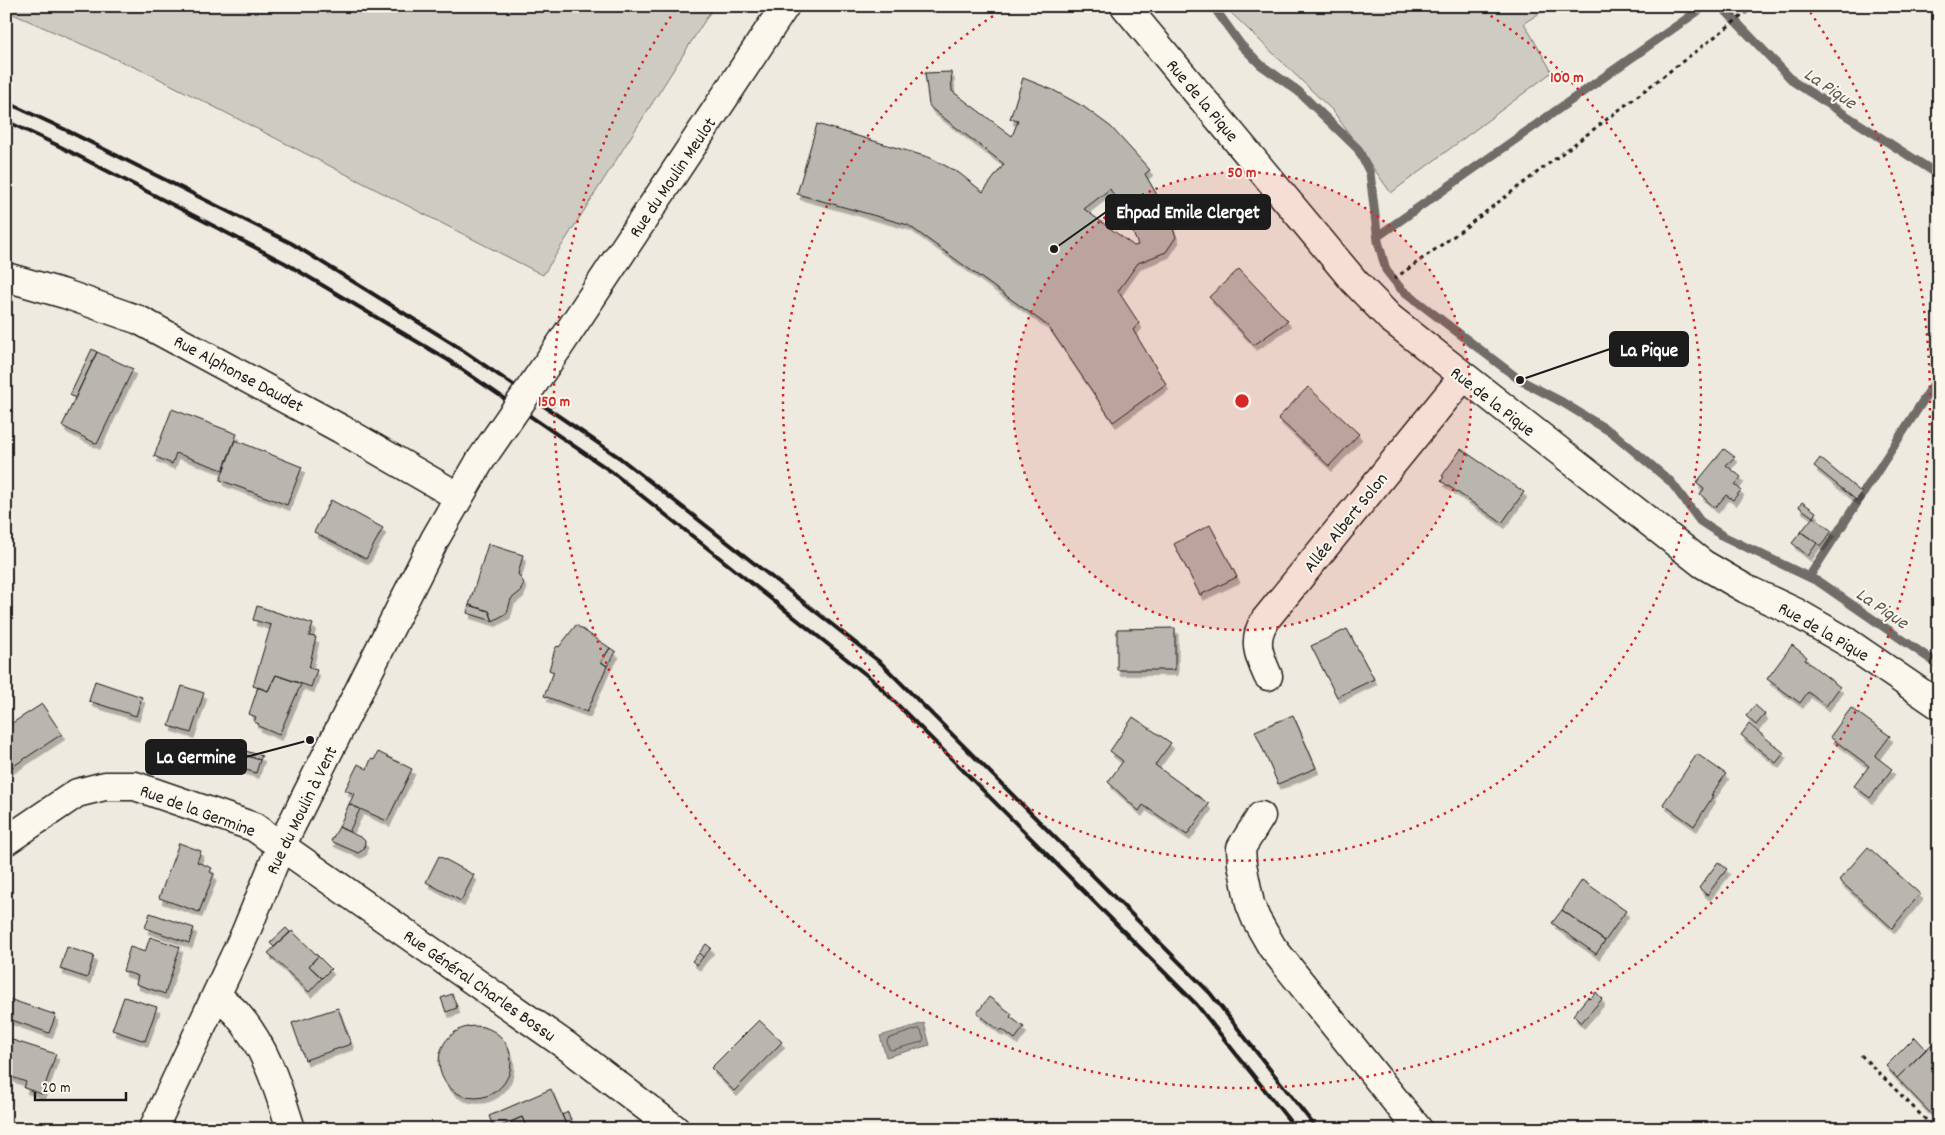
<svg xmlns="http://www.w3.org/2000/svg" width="1945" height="1135" font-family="Dekko,sans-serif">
  <defs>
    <filter id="shadow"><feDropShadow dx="3" dy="5.5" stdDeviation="0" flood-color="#0004"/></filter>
  </defs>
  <rect width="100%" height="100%" fill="#eeeadf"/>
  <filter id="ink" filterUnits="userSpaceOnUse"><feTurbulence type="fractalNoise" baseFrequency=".02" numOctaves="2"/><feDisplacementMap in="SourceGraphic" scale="10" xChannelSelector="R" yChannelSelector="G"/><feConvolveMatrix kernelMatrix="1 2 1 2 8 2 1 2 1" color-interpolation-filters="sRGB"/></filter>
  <g filter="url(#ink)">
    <path fill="#ceccc2" stroke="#75746f" d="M 6,6 L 714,6 L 543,275 L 150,74 L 6,11 Z
      M 1224,6 L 1551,6 L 1524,23 L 1552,72 L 1391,193 L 1333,111 Z"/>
    <path fill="#a6a39d" stroke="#6f6d69" d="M 924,1023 L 930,1045 L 886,1057 L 880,1036 Z"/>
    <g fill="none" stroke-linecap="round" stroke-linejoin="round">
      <path stroke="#535250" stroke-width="1" d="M 919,1029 L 921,1031 L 924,1039 L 922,1042 L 892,1050 L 889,1049 L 887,1041 L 888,1039 Z"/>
      <path stroke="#6f6d69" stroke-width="9" d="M 1213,6 L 1241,45 L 1261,65 L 1298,91 L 1358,149 L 1370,173 L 1378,241 L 1386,270 L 1401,289 L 1520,380 L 1562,402 L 1614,434 L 1671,482 L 1700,521 L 1723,536 L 1819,582 L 1939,665
        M 1721,6 L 1794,82 L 1939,175
        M 1378,236 L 1705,6
        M 1809,577 L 1939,376"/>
    </g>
    <path fill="#b9b6af" stroke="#1c1c1c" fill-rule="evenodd" filter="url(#shadow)" d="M 1728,6 L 1738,6 L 1732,11 Z
      M 951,72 L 952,91 L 1012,136 L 1018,121 L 1010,119 L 1023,78 L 1053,90 L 1084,107 L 1111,127 L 1150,170 L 1145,174 L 1166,211 L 1176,237 L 1166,252 L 1138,263 L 1118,291 L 1139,323 L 1133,330 L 1166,384 L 1113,422 L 1048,326 L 908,225 L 797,194 L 817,124 L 931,158 L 959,173 L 983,192 L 1004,164 L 932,109 L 929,105 L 925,73 ZM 1110,189 L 1129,223 L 1138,245 L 1134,246 L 1084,209 Z
      M 1239,269 L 1288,321 L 1254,345 L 1209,297 Z
      M 92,349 L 97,352 L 75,398 L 70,395 Z
      M 97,352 L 133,369 L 97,444 L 62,426 Z
      M 1308,387 L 1359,434 L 1329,466 L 1278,418 Z
      M 172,409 L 237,434 L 223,470 L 176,453 L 172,464 L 154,456 Z
      M 235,440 L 302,467 L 287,505 L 220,480 Z
      M 1461,449 L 1524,492 L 1502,523 L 1441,481 L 1444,477 L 1442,476 Z
      M 1724,449 L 1735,457 L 1726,465 L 1741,477 L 1735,485 L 1741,490 L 1733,500 L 1726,495 L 1715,508 L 1700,494 L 1704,489 L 1696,483 Z
      M 1820,458 L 1862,493 L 1856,500 L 1814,466 Z
      M 331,500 L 383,528 L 366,559 L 314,532 Z
      M 1802,502 L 1816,512 L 1813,517 L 1799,507 Z
      M 1813,517 L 1832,531 L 1821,546 L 1801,532 Z
      M 1210,525 L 1237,577 L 1200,595 L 1174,544 Z
      M 1801,532 L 1817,543 L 1808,556 L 1792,543 Z
      M 488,544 L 523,555 L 518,574 L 524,583 L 520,592 L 511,599 L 507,613 L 493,621 L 489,611 L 469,605 Z
      M 469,605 L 489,611 L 493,621 L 467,613 Z
      M 257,606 L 313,624 L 309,636 L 316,637 L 309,668 L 317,670 L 311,687 L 276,675 L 268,691 L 253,686 L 271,625 L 253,620 Z
      M 576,625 L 610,648 L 601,662 L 607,666 L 587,712 L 544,696 L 554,672 L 549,670 L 555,649 L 557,646 L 559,647 Z
      M 1175,628 L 1175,670 L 1117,670 L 1117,629 Z
      M 1347,629 L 1374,679 L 1337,697 L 1311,646 Z
      M 1792,645 L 1807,657 L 1805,660 L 1840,687 L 1826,706 L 1808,692 L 1800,703 L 1767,679 Z
      M 610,648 L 616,652 L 607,666 L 601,662 Z
      M 276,675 L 301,684 L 279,735 L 258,726 L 259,724 L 254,722 L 256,717 L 249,714 L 258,687 L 268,691 Z
      M 95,681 L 142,697 L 136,716 L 89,701 Z
      M 182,686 L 204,693 L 191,733 L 169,726 Z
      M 42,704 L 62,734 L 6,771 L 6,727 Z
      M 1755,705 L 1765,714 L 1756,725 L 1746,716 Z
      M 1851,708 L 1890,736 L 1875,756 L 1892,769 L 1870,798 L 1854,786 L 1869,766 L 1830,737 Z
      M 1293,715 L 1316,768 L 1278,784 L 1255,731 Z
      M 1133,717 L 1171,743 L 1155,765 L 1209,804 L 1187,835 L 1143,805 L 1139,811 L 1108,782 L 1123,761 L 1110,751 Z
      M 1749,724 L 1784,753 L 1776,763 L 1741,735 Z
      M 223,744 L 262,756 L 260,760 L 221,747 Z
      M 221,747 L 260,760 L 256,773 L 217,761 Z
      M 378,752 L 412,769 L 387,821 L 349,804 L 354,794 L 345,790 L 358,764 L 367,769 L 371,759 L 374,760 Z
      M 1697,754 L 1726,774 L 1711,795 L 1713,796 L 1694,826 L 1663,804 Z
      M 349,804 L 360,809 L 349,832 L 339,827 Z
      M 339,827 L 362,838 L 365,841 L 364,849 L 358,853 L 331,841 Z
      M 179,843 L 201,851 L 197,862 L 212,868 L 210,872 L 214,874 L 199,912 L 159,898 Z
      M 1868,847 L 1920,894 L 1892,928 L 1839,880 Z
      M 439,856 L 474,875 L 461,901 L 426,882 Z
      M 1718,862 L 1727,869 L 1707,895 L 1699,888 Z
      M 1582,880 L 1626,911 L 1605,941 L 1562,910 Z
      M 1562,910 L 1605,941 L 1596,954 L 1552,923 Z
      M 150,913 L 194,928 L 189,943 L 145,928 Z
      M 286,928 L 290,932 L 274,947 L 270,943 Z
      M 292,931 L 318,956 L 309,966 L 322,978 L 309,992 L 268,953 Z
      M 150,937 L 180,947 L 165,994 L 136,984 L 138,976 L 123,971 L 130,947 L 145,952 Z
      M 706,944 L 711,948 L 703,957 L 699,953 Z
      M 67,947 L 94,956 L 87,978 L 60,969 Z
      M 699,953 L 703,957 L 697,965 L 692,961 Z
      M 318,956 L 331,969 L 322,978 L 309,966 Z
      M 1596,992 L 1602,999 L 1581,1023 L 1573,1015 L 1588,997 L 1590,999 Z
      M 452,994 L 457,1008 L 446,1012 L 441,998 Z
      M 124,997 L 157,1007 L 145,1041 L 112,1030 Z
      M 989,997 L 1012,1014 L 1010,1017 L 1024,1027 L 1015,1039 L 1002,1029 L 1000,1031 L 977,1013 Z
      M 6,998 L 56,1015 L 49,1033 L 6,1018 Z
      M 338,1008 L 351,1044 L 305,1060 L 292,1023 Z
      M 759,1020 L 782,1042 L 734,1091 L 711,1068 Z
      M439 1062a36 36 0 1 1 72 0a36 36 0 1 1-72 0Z
      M 1915,1037 L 1926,1049 L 1897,1078 L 1886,1066 Z
      M 6,1038 L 56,1054 L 42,1094 L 24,1088 L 26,1082 L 6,1075 Z
      M 1938,1038 L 1939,1115 L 1935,1118 L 1897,1078 Z
      M 551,1089 L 568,1129 L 527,1129 L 522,1117 L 494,1129 L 489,1116 Z
      M 568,1112 L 572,1124 L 567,1126 L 562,1115 Z
      M 522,1117 L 527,1129 L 495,1129 Z"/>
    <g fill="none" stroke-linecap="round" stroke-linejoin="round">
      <defs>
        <path id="minor" d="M 1125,6 L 1354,281 L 1390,318 L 1703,564 L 1746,589 L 1795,612 L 1847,642 L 1939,705
          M 6,277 L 65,294 L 139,320 L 341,429 L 459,497
          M 558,348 L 785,6
          M 1268,676 C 1259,656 1252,640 1265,620 L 1463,377
          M 1261,816 L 1241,848 L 1242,864 L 1250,904 L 1256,919 L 1272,947 L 1418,1129
          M 6,841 L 77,793 L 105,786 L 135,786 L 254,827 L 568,1047 L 675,1129
          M 217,996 C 223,1002 231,1007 237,1014 C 266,1047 278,1088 291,1129
          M 153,1129 L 245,934 L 281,846 L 435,539 L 480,461"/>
      </defs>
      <use href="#minor" stroke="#1c1c1c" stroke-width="31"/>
      <path stroke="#1c1c1c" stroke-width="3" stroke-dasharray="4 4" stroke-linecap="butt" d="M 1394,279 L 1458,233 L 1755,6
        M 1861,1055 L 1935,1129"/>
      <use href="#minor" stroke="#fbf7ec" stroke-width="28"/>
      <path stroke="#1c1c1c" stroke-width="4" d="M 6,102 L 64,129 L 291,243 L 452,343 L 620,458 L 881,663 L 1210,993 L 1317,1129
        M 6,121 L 59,146 L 285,263 L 448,360 L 612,472 L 874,681 L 1197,1005 L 1296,1129"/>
      <defs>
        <path id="minor-bridge" d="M 480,461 L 558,348"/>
      </defs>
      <use href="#minor-bridge" stroke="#1c1c1c" stroke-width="31" stroke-linecap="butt"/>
      <use href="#minor-bridge" stroke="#fbf7ec" stroke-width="28"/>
    </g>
  </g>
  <circle cx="1242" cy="401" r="229" fill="#d62828" fill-opacity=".12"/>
  <g fill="none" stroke="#d62828" stroke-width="2.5" stroke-dasharray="2.5 5">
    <circle cx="1242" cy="401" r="229"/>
    <path d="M1478 8A459 459 0 1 1 1006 8"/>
    <path d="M1806 6A688 688 0 1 1 678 6"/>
  </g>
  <g text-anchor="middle" stroke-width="4" stroke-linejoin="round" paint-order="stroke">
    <g font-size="18" fill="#1c1c1c" stroke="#fbf7ec">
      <text transform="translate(1203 100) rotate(50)" y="6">Rue de la Pique</text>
      <text transform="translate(672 177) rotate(-56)" y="6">Rue du Moulin Meulot</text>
      <text transform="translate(239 373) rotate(28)" y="6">Rue Alphonse Daudet</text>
      <text transform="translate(1493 401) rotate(38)" y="6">Rue de la Pique</text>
      <text transform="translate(1345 522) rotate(-51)" y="6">Allée Albert Solon</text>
      <text transform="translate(1824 631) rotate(30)" y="6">Rue de la Pique</text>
      <text transform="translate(198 810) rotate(20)" y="6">Rue de la Germine</text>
      <text transform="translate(301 810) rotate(-64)" y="6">Rue du Moulin à Vent</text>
      <text transform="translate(480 985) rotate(35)" y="6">Rue Général Charles Bossu</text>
    </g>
    <g font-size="19" font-style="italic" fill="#5a5956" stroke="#fbf7ec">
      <text transform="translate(1831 87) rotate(34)" y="7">La Pique</text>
      <text transform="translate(1883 607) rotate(34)" y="7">La Pique</text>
    </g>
  </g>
  <circle cx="1242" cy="401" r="8" fill="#d62828" stroke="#fbf7ec" stroke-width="2.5"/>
  <g font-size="15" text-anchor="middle" font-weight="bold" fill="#d62828" stroke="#fbf7ec" stroke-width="4" stroke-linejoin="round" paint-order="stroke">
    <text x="1567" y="82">100 m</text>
    <text x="1242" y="177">50 m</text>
    <text x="554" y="406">150 m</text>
  </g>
  <path fill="none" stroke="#1c1c1c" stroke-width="2" d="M1054 249L1106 212M1520 380L1610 349M310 740L246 757"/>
  <g fill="#1c1c1c" stroke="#fbf7ec" stroke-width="2">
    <circle cx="1054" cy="249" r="5"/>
    <circle cx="1520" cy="380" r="5"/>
    <circle cx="310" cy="740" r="5"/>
  </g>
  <g fill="#1c1c1c" stroke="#1c1c1c" stroke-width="2">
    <rect x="1106" y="195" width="164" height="34" rx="5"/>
    <rect x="1610" y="332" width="78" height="34" rx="5"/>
    <rect x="146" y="740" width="100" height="34" rx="5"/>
  </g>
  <g font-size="19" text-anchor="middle" font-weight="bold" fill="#fff">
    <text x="1188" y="218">Ehpad Emile Clerget</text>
    <text x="1649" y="356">La Pique</text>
    <text x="196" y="763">La Germine</text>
  </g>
  <rect width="1945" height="1135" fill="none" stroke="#fbf7ec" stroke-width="25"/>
  <rect x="12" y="12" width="1920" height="1110" fill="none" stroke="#1c1c1c" stroke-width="2" filter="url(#ink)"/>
  <path d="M35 1092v8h91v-8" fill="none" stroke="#1c1c1c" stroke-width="2.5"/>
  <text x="42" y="1092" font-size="15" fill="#1c1c1c" stroke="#fbf7ec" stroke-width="4" paint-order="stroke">20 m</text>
</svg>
